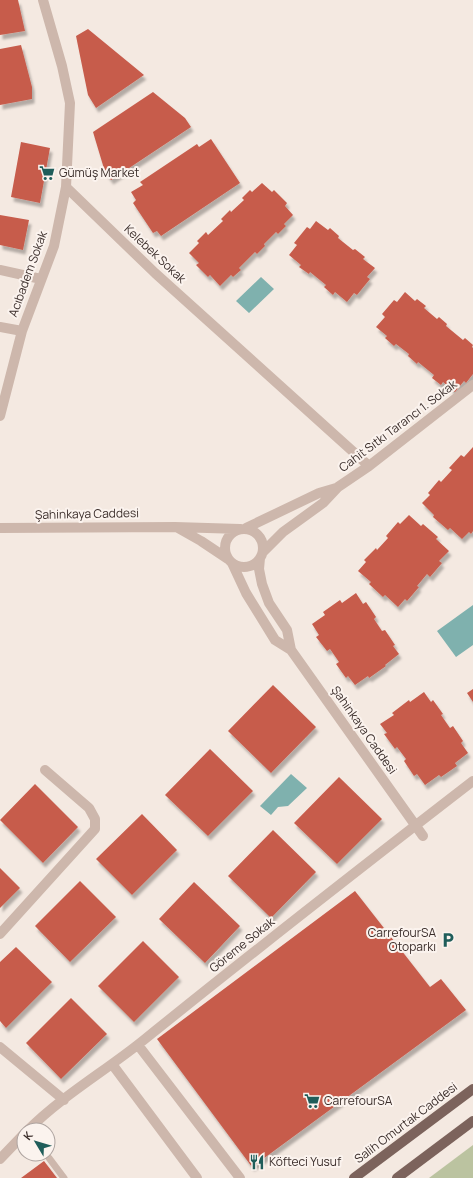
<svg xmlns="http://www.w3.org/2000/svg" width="473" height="1178" font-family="Manrope,sans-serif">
  <defs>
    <filter id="shadow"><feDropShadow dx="2.5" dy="4.5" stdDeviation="1" flood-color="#0004"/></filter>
  </defs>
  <rect width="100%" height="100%" fill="#f4e9e1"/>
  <path fill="#bbc3a0" d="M 473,1145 L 473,1178 L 429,1178 Z"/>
  <path fill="#7fb1ae" d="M 261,277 L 274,289 L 249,313 L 236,301 Z
    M 473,605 L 473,645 L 456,657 L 437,631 Z
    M 291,774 L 307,788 L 288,806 L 278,807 L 271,815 L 260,806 Z"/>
  <path fill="#c75c4c" filter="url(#shadow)" d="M 0,0 L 18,0 L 25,31 L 0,35 Z
    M 88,29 L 144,75 L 96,108 L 88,95 L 76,36 Z
    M 21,45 L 32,87 L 32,99 L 0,105 L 0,49 Z
    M 153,92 L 185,118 L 191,127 L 111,180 L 105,172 L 93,132 Z
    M 211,139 L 240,183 L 161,236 L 157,231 L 153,233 L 133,203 L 136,200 L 131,192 L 143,185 L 140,182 L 197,144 L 199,147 Z
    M 21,142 L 50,148 L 40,203 L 11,197 Z
    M 262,183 L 272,192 L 274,190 L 287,203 L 285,206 L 293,215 L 284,224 L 286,226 L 278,234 L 276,232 L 264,244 L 265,246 L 257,254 L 255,252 L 239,268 L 241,270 L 233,277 L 231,275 L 220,286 L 210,275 L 208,277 L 196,265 L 199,263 L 189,253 L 199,243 L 197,241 L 206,232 L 208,235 L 223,221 L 221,219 L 230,210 L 231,212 L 244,200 L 242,198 L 250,190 L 252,192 Z
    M 0,215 L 29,220 L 23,250 L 0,245 Z
    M 316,221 L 328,230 L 330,228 L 339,236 L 338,238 L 353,250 L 355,249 L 365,257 L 363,259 L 375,268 L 367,277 L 370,279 L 357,295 L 354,293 L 347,302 L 335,292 L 333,295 L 324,287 L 326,285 L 310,272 L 309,274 L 299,267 L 301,265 L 289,255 L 297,245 L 294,243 L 307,227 L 310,229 Z
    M 405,292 L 415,301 L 417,299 L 426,306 L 424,308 L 437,319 L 439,317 L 447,324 L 446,326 L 463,340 L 465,338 L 473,345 L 472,347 L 473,348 L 473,374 L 466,383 L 464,381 L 455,392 L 443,382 L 441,385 L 432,378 L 434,375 L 418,362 L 417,364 L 408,356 L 409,354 L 396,344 L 394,346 L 385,338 L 387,336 L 376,327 L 385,317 L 382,314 L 394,300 L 397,302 Z
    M 473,447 L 473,531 L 471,534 L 469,532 L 462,539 L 450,528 L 448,530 L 433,517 L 434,515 L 422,503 L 430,495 L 428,493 L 439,480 L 441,482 L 452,470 L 449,468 L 461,455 L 464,457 Z
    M 409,515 L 421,526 L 423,524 L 438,537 L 436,539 L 449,551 L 439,561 L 442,563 L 430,577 L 427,574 L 417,586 L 419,587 L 407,601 L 405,599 L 398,607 L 385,595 L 383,597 L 369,584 L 371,582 L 358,571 L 366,562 L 364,560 L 376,548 L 377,550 L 388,538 L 386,536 L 398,522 L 400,524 Z
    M 356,593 L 363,604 L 366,602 L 376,617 L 374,619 L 382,631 L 385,630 L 395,645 L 393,646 L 399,654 L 385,665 L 386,666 L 369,678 L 368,676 L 355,685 L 348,676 L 346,678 L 336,664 L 339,662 L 330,649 L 327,651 L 316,637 L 319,635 L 312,624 L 325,615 L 323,612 L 340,600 L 342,603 Z
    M 273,685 L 316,727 L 271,773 L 228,731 Z
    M 473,689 L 473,702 L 467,693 Z
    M 424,692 L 431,702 L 433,700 L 443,714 L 441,715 L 450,728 L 453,726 L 463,741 L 461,743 L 468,753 L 455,763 L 457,766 L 441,777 L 439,775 L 425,785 L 417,774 L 414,776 L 404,761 L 406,759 L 397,747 L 395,749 L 384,734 L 387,733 L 380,724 L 394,715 L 392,713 L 409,700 L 410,702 Z
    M 210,749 L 253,791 L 208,836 L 165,795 Z
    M 339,777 L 382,819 L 337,864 L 294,823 Z
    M 35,784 L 78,827 L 43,863 L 0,820 Z
    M 142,814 L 177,850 L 132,895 L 96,859 Z
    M 273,830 L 316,872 L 271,918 L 228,876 Z
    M 0,868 L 20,888 L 0,908 Z
    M 80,881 L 116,917 L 70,962 L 35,926 Z
    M 194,882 L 240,926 L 205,963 L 159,919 Z
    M 355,891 L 430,987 L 441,979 L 466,1010 L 252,1167 L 157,1039 Z
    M 143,941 L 179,977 L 134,1022 L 98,986 Z
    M 16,947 L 52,982 L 6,1028 L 0,1021 L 0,962 Z
    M 71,998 L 107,1034 L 61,1079 L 26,1043 Z
    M 44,1161 L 57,1178 L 21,1178 Z"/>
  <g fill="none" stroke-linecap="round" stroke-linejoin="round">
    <path stroke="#cdb7ac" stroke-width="7" d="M 49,1158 L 64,1178"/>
    <path stroke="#cdb7ac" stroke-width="10" d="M 43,0 L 62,66 L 70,103 L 66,187 L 155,273 L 369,466
      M 0,270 L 41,279
      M 0,327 L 22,331
      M 0,416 L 22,331 L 54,246 L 66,187
      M 0,528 L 175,527 L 240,529
      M 178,528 L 201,541 L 228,559
      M 246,528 L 319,493 L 336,488
      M225 548a19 19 0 1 1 38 0a19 19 0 1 1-38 0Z
      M 263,552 L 283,532 L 323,503 L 338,487 L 369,466 L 473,385
      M 260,558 L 259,569 L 262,584 L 269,603 L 287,630 L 291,650
      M 232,563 L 246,593 L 275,640 L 291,650 L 423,836
      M 0,934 L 95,829 L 95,819 L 89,808 L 45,770
      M 138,1045 L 240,1178
      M 0,1047 L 64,1100
      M 112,1064 L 197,1178
      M 28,1130 C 63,1095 107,1070 145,1039 C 253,952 363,866 473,781
      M 0,1159 L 24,1134"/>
    <path stroke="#7c635c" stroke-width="10" d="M 354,1178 L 473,1089
      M 397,1178 L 473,1121"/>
  </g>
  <defs>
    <symbol id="supermarket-bare" viewBox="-9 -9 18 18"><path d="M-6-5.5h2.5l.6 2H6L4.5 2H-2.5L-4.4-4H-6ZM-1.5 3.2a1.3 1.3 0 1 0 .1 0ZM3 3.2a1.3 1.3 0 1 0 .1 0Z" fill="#1f5d5a" stroke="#fbf3ee" stroke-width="2.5" paint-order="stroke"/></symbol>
    <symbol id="parking-bare" viewBox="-9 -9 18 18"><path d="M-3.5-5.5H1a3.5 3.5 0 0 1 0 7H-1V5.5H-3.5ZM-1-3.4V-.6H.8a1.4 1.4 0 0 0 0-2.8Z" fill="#1f5d5a" stroke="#fbf3ee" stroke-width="2.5" paint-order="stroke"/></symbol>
    <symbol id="restaurant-bare" viewBox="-9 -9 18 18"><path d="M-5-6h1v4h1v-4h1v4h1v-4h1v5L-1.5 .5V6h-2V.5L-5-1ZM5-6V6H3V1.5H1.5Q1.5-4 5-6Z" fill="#1f5d5a" stroke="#fbf3ee" stroke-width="2.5" paint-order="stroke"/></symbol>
  </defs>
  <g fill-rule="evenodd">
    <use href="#supermarket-bare" x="36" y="162" width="22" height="22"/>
    <use href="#parking-bare" x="437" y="929" width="22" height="22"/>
    <use href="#supermarket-bare" x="301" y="1090" width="22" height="22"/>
    <use href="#restaurant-bare" x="246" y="1151" width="22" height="22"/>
  </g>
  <g text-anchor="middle" stroke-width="4" stroke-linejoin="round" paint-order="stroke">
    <g font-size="12" fill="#3b2e2b" stroke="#fbf3ee" text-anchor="start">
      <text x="59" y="177">Gümüş Market</text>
      <text x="436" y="937" text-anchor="end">CarrefourSA<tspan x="436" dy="14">Otoparkı</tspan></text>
      <text x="324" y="1105">CarrefourSA</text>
      <text x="269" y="1166">Köfteci Yusuf</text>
    </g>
    <g font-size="12" fill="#3b2e2b" stroke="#fbf3ee">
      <text transform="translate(155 254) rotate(43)" y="4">Kelebek Sokak</text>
      <text transform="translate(28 274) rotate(-70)" y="4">Acıbadem Sokak</text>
      <text transform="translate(398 426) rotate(-37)" y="4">Cahit Sıtkı Tarancı 1. Sokak</text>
      <text transform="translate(87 514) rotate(-1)" y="4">Şahinkaya Caddesi</text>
      <text transform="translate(364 730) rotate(55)" y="4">Şahinkaya Caddesi</text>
      <text transform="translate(242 945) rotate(-39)" y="4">Göreme Sokak</text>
      <text transform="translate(406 1123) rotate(-37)" y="4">Salih Omurtak Caddesi</text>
    </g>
  </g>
  <g transform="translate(36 1142) rotate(308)"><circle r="19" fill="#fbf3ee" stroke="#aea4a0"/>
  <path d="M0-3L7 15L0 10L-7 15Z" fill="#1f5d5a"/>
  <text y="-6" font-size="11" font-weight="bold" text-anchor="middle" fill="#3b2e2b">K</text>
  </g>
</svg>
